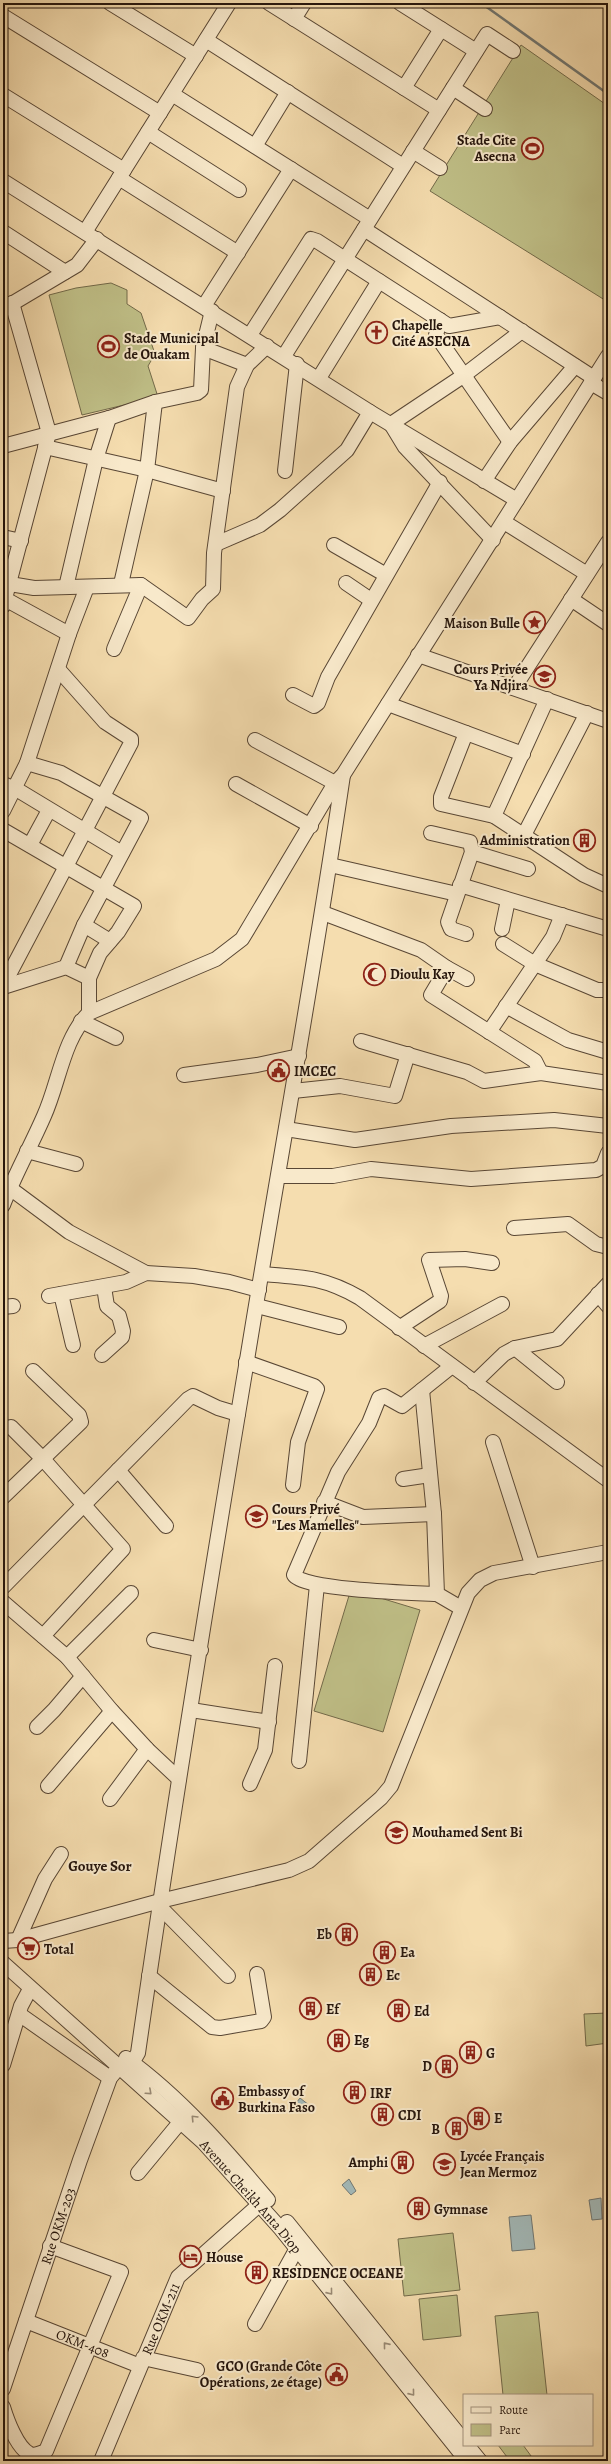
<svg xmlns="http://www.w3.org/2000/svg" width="611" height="2464" font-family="Alegreya,serif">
  <rect width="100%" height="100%" fill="#f5ddaf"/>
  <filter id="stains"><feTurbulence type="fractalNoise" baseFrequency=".005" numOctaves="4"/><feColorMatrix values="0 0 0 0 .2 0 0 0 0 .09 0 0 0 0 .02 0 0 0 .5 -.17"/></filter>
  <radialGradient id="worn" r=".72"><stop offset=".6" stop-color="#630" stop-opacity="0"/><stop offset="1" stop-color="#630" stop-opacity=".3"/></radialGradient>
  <path fill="#c0c088" stroke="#726a4a" d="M 521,45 L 608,106 L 608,302 L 430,191 Z
    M 111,283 L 127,290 L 127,304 L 141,313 L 155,354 L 148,366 L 158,397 L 82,415 L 49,295 L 76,288 Z
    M 351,1589 L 420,1610 L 383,1732 L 314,1711 Z
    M 607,2013 L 608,2043 L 586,2046 L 584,2014 Z
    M 453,2233 L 460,2290 L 404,2296 L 398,2239 Z
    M 457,2295 L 461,2336 L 423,2340 L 419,2299 Z
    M 538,2312 L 547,2395 L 503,2395 L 495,2316 Z
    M 498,2445 L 523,2445 L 534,2460 L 510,2461 Z"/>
  <path fill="#a2b8b7" stroke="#707773" d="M 300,2098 L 309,2105 L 305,2110 L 296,2103 Z
    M 349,2179 L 356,2191 L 351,2195 L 342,2185 Z
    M 601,2198 L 602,2219 L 592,2220 L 589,2200 Z
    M 531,2215 L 535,2249 L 512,2251 L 509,2217 Z"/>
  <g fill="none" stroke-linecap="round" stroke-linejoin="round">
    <path stroke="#707773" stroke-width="2.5" d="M 481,3 L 608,94"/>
    <defs>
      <g id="minor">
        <path d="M 110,3 L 196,56"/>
        <path d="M 269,3 L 439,110"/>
        <path d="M 400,3 L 476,51"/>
        <path d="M 3,16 L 160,113"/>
        <path d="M 294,19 L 304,3"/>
        <path d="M 206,40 L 403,166"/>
        <path d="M 404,88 L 441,29"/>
        <path d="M 453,88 L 485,109"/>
        <path d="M 172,94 L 370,219"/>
        <path d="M 3,95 L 124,170"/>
        <path d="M 148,132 L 239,190"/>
        <path d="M 255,146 L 288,92"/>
        <path d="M 413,151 L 440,168"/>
        <path d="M 119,178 L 238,253"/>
        <path d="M 3,181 L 370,412 L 517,500"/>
        <path d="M 364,229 L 594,378"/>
        <path d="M 3,232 L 65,272"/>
        <path d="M 85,232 L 229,3"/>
        <path d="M 204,306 L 291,169"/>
        <path d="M 3,309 L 77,265 L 97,239"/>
        <path d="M 440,320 L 436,335 L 510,442"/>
        <path d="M 250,335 L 311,239 L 317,241 L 449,326 L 500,317"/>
        <path d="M 203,348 L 247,365"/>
        <path d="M 284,356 L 487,34 L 513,51"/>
        <path d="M 319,378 L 379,281"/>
        <path d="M 591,383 L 608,393"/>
        <path d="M 3,446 L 109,418 L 155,402 L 197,393 L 201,390 L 203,348 L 212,311"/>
        <path d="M 45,447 L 147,470 L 223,491"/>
        <path d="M 285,471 L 297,364"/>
        <path d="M 484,481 L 510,442 L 575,366"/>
        <path d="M 504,522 L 587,574"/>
        <path d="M 3,537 L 21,541"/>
        <path d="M 493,540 L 405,447 L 391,424 L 463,376 L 522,331"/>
        <path d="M 216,544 L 260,525 L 280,510 L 347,450 L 370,412"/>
        <path d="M 334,545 L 386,575"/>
        <path d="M 346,583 L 371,600"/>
        <path d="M 10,584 L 34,588 L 141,585 L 188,618 L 202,599 L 213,589 L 214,553 L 237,387 L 247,365 L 267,346"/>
        <path d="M 121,584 L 147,470 L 155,402"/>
        <path d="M 66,587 L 96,459 L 109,418"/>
        <path d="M 5,599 L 69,634"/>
        <path d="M 571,599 L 608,624"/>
        <path d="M 3,606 L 49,433 L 12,303"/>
        <path d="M 114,649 L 141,585"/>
        <path d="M 418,655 L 608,721"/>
        <path d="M 514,688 L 608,542"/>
        <path d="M 293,695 L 314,706 L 318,703 L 328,677 L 440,482"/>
        <path d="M 388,704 L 523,754"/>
        <path d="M 466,733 L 441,797 L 441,804 L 494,816 L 584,875 L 608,886"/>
        <path d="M 255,740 L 335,783"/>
        <path d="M 27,763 L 61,773 L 141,818 L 84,925 L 66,967"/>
        <path d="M 3,784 L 16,789 L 122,853"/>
        <path d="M 236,784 L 311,826"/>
        <path d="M 3,811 L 27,763 L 69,634 L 87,587"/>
        <path d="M 494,816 L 547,699"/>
        <path d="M 3,830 L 134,906 L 118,932 L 100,953 L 89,978 L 89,1013"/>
        <path d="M 431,833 L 470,842 L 472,852 L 448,922 L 451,929 L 466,934"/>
        <path d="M 524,835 L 587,713"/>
        <path d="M 30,845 L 49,810"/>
        <path d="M 472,852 L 528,869"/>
        <path d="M 330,865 L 457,894"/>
        <path d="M 460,885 L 608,929"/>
        <path d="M 323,913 L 421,950 L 447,968 L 431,995 L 535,1061 L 541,1073"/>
        <path d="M 84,925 L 110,941"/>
        <path d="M 502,929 L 508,900"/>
        <path d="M 503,944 L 535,964 L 597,990 L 608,990"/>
        <path d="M 447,968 L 467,979"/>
        <path d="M 3,986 L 131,743 L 131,739 L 105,722 L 58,669"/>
        <path d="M 3,987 L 66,967 L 89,978"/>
        <path d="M 506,1006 L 568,1040 L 608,1052"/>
        <path d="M 81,1021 L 116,1038"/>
        <path d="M 489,1032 L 553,937 L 562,915"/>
        <path d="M 361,1041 L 467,1072 L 484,1081 L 541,1073 L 608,1083"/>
        <path d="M 184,1075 L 257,1065 L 299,1056"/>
        <path d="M 293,1091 L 340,1086 L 395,1096 L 408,1054"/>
        <path d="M 286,1129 L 355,1140 L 451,1126 L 554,1120 L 608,1126"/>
        <path d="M 27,1151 L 76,1164"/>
        <path d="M 279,1176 L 333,1176 L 371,1169 L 471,1179 L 596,1170 L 603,1166 L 608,1153"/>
        <path d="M 3,1183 L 69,1232 L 146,1273"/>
        <path d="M 3,1205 C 15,1174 31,1146 44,1116 C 59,1083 63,1039 89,1013 L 216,959 L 242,939 L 335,783 L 343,775 L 608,356"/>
        <path d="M 514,1228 L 568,1224 L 596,1244 L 608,1247"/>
        <path d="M 262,1274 C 302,1277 324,1277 360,1298 L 608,1480"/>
        <path d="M 61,1294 L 73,1345"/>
        <path d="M 598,1294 L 608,1306"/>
        <path d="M 49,1296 L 126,1282 L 146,1273 L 194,1276 L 229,1282 L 259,1290"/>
        <path d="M 257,1306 L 339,1327"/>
        <path d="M 3,1307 L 13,1306"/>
        <path d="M 399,1328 L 440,1301 L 441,1296 L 429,1260 L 465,1259 L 492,1263"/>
        <path d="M 424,1346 L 502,1304"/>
        <path d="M 515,1348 L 557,1382"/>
        <path d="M 102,1355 L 122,1337 L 123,1331 L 119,1316 L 107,1306 L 104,1287"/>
        <path d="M 246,1362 L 314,1386 L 317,1389 L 298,1442 L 293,1485"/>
        <path d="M 474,1383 L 504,1354 L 515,1348 L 557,1339 L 608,1284"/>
        <path d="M 422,1390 L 434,1514 L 437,1594 L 461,1608"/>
        <path d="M 11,1427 L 43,1459 L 123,1549 L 43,1636"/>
        <path d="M 493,1442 L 533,1567"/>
        <path d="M 118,1470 L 166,1526"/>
        <path d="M 403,1479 L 430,1475"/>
        <path d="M 3,1497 L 81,1422 L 79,1415 L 33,1371"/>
        <path d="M 324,1502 L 363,1517 L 434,1514"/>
        <path d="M 3,1587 L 188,1399 L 193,1396 L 218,1408 L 238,1414"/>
        <path d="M 437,1594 C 415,1593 303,1590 294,1575 L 338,1472 L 369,1423 L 379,1398 L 384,1396 L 402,1406 L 452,1366"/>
        <path d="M 3,1602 L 67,1657 L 112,1711 L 147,1749 L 179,1779"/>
        <path d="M 154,1640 L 201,1650"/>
        <path d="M 67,1657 L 131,1593"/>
        <path d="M 191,1710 L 269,1722"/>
        <path d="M 37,1727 L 54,1710 L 83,1676"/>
        <path d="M 299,1761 L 317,1585"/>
        <path d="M 250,1784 L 265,1750 L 275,1666"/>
        <path d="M 48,1786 L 112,1711"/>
        <path d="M 110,1799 L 147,1749"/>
        <path d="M 159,1906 L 228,1976"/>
        <path d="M 18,1940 L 45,1879 L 61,1854"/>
        <path d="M 3,1941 L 18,1940 L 160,1901 L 289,1870 L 309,1861 L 381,1798 L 391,1786 L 468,1593 L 480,1580 L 494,1573 L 608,1552"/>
        <path id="s1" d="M 3,1963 L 203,2142 L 281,2229 L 467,2461"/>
        <path d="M 149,1976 L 212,2027 L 220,2028 L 261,2021 L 264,2017 L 257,1974"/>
        <path d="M 19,2014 L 110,2078"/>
        <path d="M 126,2058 C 180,2097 226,2150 268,2200"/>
        <path d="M 3,2065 L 21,2006 L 30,1989"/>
        <path d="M 138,2173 L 181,2121"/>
        <path d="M 287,2222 L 464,2441"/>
        <path id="s2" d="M 26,2321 L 140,2366"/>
        <path d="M 255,2324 L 296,2250"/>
        <path d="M 143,2358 L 197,2370"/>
        <path id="s3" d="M 3,2389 L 80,2160 L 110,2078 L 120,2066 L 132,2063 L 138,2053 C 171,1823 208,1594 246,1366 C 278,1169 314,973 343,775"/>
        <path d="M 3,2407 C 7,2420 17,2448 30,2454 C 35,2456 41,2453 46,2451 L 121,2272 L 50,2246"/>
        <path d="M 467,2445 L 480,2461"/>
        <path id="s4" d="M 101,2461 L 178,2277 L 260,2204"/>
      </g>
    </defs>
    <use href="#minor" stroke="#594735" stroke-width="16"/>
    <use href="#minor" stroke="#f8e9cb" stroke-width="14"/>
  </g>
  <defs><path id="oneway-chevron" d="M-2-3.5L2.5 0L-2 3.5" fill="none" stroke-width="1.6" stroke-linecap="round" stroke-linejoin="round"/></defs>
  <g stroke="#998a75">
    <use href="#oneway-chevron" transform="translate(149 2092) rotate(42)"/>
    <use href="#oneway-chevron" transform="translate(194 2118) rotate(-134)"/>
    <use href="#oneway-chevron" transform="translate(330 2292) rotate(51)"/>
    <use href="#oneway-chevron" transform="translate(386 2345) rotate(-129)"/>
    <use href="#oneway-chevron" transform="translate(412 2393) rotate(51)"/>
  </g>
  <defs>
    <symbol id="stadium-ring" viewBox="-11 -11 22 22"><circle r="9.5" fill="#f8e9cb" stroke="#8f2418" stroke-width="1.5"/><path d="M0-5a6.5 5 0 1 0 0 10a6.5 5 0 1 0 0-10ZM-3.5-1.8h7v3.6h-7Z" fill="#8f2418"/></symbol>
    <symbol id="church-ring" viewBox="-11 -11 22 22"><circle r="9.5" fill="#f8e9cb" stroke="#8f2418" stroke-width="1.5"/><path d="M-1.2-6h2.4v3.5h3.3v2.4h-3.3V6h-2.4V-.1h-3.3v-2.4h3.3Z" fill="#8f2418"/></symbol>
    <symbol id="sight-ring" viewBox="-11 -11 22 22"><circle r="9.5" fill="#f8e9cb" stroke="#8f2418" stroke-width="1.5"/><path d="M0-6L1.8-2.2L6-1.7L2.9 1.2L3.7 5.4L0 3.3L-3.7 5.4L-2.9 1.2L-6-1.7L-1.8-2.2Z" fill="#8f2418"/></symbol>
    <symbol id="school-ring" viewBox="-11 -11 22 22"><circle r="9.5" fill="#f8e9cb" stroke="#8f2418" stroke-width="1.5"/><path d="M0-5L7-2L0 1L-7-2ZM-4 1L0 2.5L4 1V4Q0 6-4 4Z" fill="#8f2418"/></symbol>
    <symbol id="building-ring" viewBox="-11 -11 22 22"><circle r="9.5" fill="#f8e9cb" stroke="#8f2418" stroke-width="1.5"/><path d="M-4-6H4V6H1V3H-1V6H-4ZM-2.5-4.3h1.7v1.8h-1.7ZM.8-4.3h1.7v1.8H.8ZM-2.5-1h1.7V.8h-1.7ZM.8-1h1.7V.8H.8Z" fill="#8f2418"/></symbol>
    <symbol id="mosque-ring" viewBox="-11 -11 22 22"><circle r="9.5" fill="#f8e9cb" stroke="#8f2418" stroke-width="1.5"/><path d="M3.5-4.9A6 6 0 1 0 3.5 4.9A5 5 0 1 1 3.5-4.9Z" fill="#8f2418"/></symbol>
    <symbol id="civic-ring" viewBox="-11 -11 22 22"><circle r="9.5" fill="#f8e9cb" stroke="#8f2418" stroke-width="1.5"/><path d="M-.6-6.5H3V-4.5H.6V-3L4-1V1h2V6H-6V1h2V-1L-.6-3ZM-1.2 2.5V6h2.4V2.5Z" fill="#8f2418"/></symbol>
    <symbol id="supermarket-ring" viewBox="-11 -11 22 22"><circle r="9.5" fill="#f8e9cb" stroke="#8f2418" stroke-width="1.5"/><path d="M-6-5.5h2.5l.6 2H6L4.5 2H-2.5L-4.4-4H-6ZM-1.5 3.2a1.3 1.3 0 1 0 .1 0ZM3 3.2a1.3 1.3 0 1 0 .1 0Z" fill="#8f2418"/></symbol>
    <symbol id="hotel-ring" viewBox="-11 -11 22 22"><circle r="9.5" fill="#f8e9cb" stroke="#8f2418" stroke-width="1.5"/><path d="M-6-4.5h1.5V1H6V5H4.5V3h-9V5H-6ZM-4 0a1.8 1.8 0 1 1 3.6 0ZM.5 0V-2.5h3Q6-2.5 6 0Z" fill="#8f2418"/></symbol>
  </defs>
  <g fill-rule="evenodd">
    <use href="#stadium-ring" x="520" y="136" width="25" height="25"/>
    <use href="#church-ring" x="364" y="320" width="25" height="25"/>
    <use href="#stadium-ring" x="96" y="334" width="25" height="25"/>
    <use href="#sight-ring" x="522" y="610" width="25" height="25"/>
    <use href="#school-ring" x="532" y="664" width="25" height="25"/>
    <use href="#building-ring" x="572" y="828" width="25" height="25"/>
    <use href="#mosque-ring" x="362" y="962" width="25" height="25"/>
    <use href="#civic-ring" x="266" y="1058" width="25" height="25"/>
    <use href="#school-ring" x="244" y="1504" width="25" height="25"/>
    <use href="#school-ring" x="384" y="1820" width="25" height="25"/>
    <use href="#building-ring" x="334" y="1922" width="25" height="25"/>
    <use href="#supermarket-ring" x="16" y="1936" width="25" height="25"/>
    <use href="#building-ring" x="372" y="1940" width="25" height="25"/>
    <use href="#building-ring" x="358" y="1962" width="25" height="25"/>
    <use href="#building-ring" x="298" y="1996" width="25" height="25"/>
    <use href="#building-ring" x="386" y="1998" width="25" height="25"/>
    <use href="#building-ring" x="326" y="2028" width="25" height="25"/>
    <use href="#building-ring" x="458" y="2040" width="25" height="25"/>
    <use href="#building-ring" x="434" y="2054" width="25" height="25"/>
    <use href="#building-ring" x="342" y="2080" width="25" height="25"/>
    <use href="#civic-ring" x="210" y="2086" width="25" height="25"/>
    <use href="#building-ring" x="370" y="2102" width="25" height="25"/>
    <use href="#building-ring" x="466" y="2106" width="25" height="25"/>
    <use href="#building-ring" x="444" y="2116" width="25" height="25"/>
    <use href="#building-ring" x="390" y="2150" width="25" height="25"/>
    <use href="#school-ring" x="432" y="2152" width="25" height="25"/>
    <use href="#building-ring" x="406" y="2196" width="25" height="25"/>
    <use href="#hotel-ring" x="178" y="2244" width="25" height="25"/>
    <use href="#building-ring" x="244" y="2260" width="25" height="25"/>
    <use href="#civic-ring" x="324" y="2362" width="25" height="25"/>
  </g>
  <g text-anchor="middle" stroke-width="4" stroke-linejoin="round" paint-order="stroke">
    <g font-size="14" font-weight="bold" fill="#25150c" stroke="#f8e9cb" text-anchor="start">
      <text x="516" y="145" text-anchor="end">Stade Cite<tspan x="516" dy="16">Asecna</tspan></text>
      <text x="392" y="330">Chapelle<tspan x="392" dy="16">Cité ASECNA</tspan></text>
      <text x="124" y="343">Stade Municipal<tspan x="124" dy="16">de Ouakam</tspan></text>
      <text x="520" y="628" text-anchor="end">Maison Bulle</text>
      <text x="528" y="674" text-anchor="end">Cours Privée<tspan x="528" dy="16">Ya Ndjira</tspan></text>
      <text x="570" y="845" text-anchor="end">Administration</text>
      <text x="390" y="979">Dioulu Kay</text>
      <text x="294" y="1076">IMCEC</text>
      <text x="272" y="1514">Cours Privé<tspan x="272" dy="16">"Les Mamelles"</tspan></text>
      <text x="412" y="1837">Mouhamed Sent Bi</text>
      <text x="332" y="1939" text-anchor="end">Eb</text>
      <text x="44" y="1954">Total</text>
      <text x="400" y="1957">Ea</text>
      <text x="386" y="1980">Ec</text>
      <text x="326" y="2014">Ef</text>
      <text x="414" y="2016">Ed</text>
      <text x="354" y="2045">Eg</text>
      <text x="486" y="2058">G</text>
      <text x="432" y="2071" text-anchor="end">D</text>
      <text x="238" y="2096">Embassy of<tspan x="238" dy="16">Burkina Faso</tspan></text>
      <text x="370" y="2098">IRF</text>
      <text x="398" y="2120">CDI</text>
      <text x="494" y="2123">E</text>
      <text x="440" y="2134" text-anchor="end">B</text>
      <text x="460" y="2161">Lycée Français<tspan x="460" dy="16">Jean Mermoz</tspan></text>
      <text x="388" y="2167" text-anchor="end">Amphi</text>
      <text x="434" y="2214">Gymnase</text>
      <text x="206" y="2262">House</text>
      <text x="272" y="2278">RESIDENCE OCEANE</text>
      <text x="322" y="2371" text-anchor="end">GCO (Grande Côte<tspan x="322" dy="16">Opérations, 2e étage)</tspan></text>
    </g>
    <g font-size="14" fill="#25150c" stroke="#f8e9cb">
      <text dy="5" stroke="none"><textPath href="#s1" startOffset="341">Avenue Cheikh Anta Diop</textPath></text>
      <text dy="5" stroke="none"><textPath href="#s3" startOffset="172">Rue OKM-203</textPath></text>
      <text dy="5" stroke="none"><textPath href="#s4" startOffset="154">Rue OKM-211</textPath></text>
      <text dy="5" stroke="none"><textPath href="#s2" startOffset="61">OKM-408</textPath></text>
    </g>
    <g font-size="15" font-weight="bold" fill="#25150c" stroke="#f8e9cb">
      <text x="100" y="1871">Gouye Sor</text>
    </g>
  </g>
  <rect width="611" height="2464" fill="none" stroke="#f5ddaf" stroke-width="16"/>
  <rect x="4" y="4" width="603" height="2456" fill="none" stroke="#25150c" stroke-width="2"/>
  <rect x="8" y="8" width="595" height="2448" fill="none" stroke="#25150c"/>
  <rect x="463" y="2394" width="130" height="52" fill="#f8e9cb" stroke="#a4947f"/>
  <rect x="471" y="2407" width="20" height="6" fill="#f8e9cb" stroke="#a4947f"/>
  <text x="499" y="2414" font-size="12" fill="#25150c">Route</text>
  <rect x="471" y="2424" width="20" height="12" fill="#c0c088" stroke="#a4947f"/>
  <text x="499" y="2434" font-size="12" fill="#25150c">Parc</text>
  <rect width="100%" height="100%" filter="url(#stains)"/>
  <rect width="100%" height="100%" fill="url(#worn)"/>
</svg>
